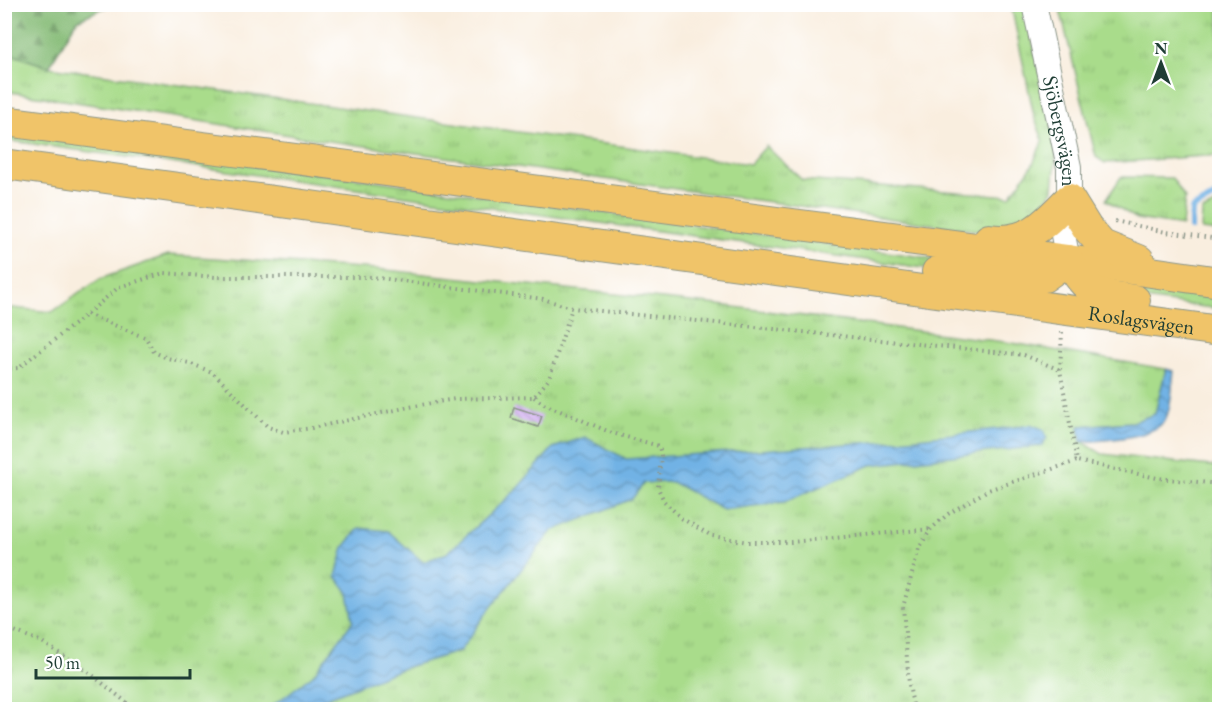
<svg xmlns="http://www.w3.org/2000/svg" width="1224" height="714" font-family="'EB Garamond',serif">
  <defs>
    <pattern id="grass-tufts" width="24" height="20" patternUnits="userSpaceOnUse" patternTransform="scale(1.5)"><rect width="24" height="20" fill="#a9dc8b"/><path d="M3 7l-1-3M5 7V3M7 7l1-3M15 17l-1-3M17 17v-4M19 17l1-3" fill="none" stroke="#91be79"/></pattern>
    <pattern id="forest-firs" width="22" height="20" patternUnits="userSpaceOnUse" patternTransform="scale(1.5)"><rect width="22" height="20" fill="#86bc77"/><path d="M5 1l3.5 6h-7zM16 11l3.5 6h-7z" fill="#6d9a62"/></pattern>
    <pattern id="water-waves" width="16" height="10" patternUnits="userSpaceOnUse" patternTransform="scale(1.5)"><rect width="16" height="10" fill="#71b2e5"/><path d="M0 5q4-4 8 0t8 0" fill="none" stroke="#5c92ba"/></pattern>
    <pattern id="building-back-hatch" width="6" height="6" patternUnits="userSpaceOnUse" patternTransform="scale(1.5)"><rect width="6" height="6" fill="#d3b1f2"/><path d="M-1 5l2 2M0 0l6 6M5-1l2 2" fill="none" stroke="#ab91c5"/></pattern>
  </defs>
  <rect width="100%" height="100%" fill="#fff"/>
  <filter id="ink" filterUnits="userSpaceOnUse"><feTurbulence type="fractalNoise" baseFrequency=".0167" numOctaves="2"/><feDisplacementMap in="SourceGraphic" scale="12" xChannelSelector="R" yChannelSelector="G"/><feConvolveMatrix kernelMatrix="1 2 1 2 8 2 1 2 1" color-interpolation-filters="sRGB"/></filter>
  <filter id="wash" filterUnits="userSpaceOnUse"><feTurbulence type="fractalNoise" baseFrequency=".008" numOctaves="4" result="noise"/><feDisplacementMap in="SourceGraphic" scale="24" xChannelSelector="R" yChannelSelector="G"/><feGaussianBlur stdDeviation="1.35" result="paint"/><feColorMatrix in="noise" values="0 0 0 0 0 0 0 0 0 0 0 0 0 0 0 0 0 1.4 0 .05"/><feComposite in="paint" operator="in"/></filter>
  <g filter="url(#wash)">
    <rect width="100%" height="100%" fill="#f9eedf"/>
    <path fill="url(#grass-tufts)" stroke="#648c60" stroke-width="1.5" d="M 1011,5 L 1024,5 L 1057,144 L 1053,190 L 1036,216 L 1021,230 L 988,232 L 322,140 L 5,91 L 4,52 L 49,67 L 750,164 L 766,146 L 802,180 L 1010,196 L 1032,166 L 1043,140 L 1034,116 Z
      M 1059,5 L 1219,5 L 1219,155 L 1105,163 L 1096,157 Z
      M 5,129 C 351,177 697,228 1044,274 L 1017,281 L 5,140 Z
      M 1121,177 L 1172,178 L 1185,198 L 1182,226 L 1137,219 L 1106,200 Z
      M 1219,203 L 1219,232 L 1201,230 L 1202,211 Z
      M 168,255 L 376,269 L 719,305 L 1012,343 L 1166,369 L 1155,414 L 1133,422 L 1080,426 L 1081,441 L 1102,454 L 1219,467 L 1219,709 L 5,709 L 4,307 L 52,312 L 100,279 Z
      M 1095,281 L 1219,298 L 1219,309 L 1113,295 Z"/>
    <path fill="url(#forest-firs)" stroke="#527c56" stroke-width="1.5" d="M 4,5 L 5,4 L 110,5 L 77,20 L 49,67 L 5,52 Z"/>
    <path fill="url(#water-waves)" stroke="#48788c" stroke-width="1.5" d="M 1166,369 L 1174,371 C 1172,385 1172,405 1166,418 C 1157,439 1102,440 1081,442 L 1079,426 L 1133,422 L 1155,414 Z
      M 1032,425 L 1043,429 L 1047,438 L 1041,446 L 871,465 L 784,502 L 723,510 L 672,482 L 644,483 L 632,499 L 552,531 L 485,615 L 460,651 L 404,668 L 324,699 L 306,709 L 268,709 L 313,675 L 353,621 L 348,593 L 336,576 L 344,547 L 359,528 L 388,531 L 423,562 L 447,553 L 516,490 L 553,448 L 585,437 L 626,459 L 890,441 Z"/>
    <g fill="none" stroke-linecap="round" stroke-linejoin="round">
      <path stroke="#71b2e5" stroke-width="6" d="M 1191,228 L 1192,209 L 1220,194"/>
    </g>
    <g id="blocks">
      <path fill="url(#building-back-hatch)" d="M 514,407 L 542,416 L 538,427 L 511,418 Z"/>
    </g>
  </g>
  <g filter="url(#ink)">
    <use href="#blocks" fill-opacity="0" stroke="#8c968a" stroke-width="1.5"/>
    <g fill="none" stroke-linecap="round" stroke-linejoin="round">
      <defs>
        <g id="minor">
          <path id="s1" d="M 1034,4 L 1069,167 L 1069,199 L 1063,235 L 1068,260"/>
        </g>
        <g id="major">
          <path d="M 4,121 L 1068,260 L 1220,282"/>
          <path id="s2" d="M 4,164 L 1220,331"/>
          <path d="M 989,239 C 1026,245 1045,224 1069,199 L 1087,228 L 1102,245 L 1139,260"/>
          <path d="M 1068,260 C 1090,296 1095,294 1135,300"/>
          <path d="M 937,272 L 1014,282 L 1044,277 L 1068,260"/>
        </g>
      </defs>
      <use href="#minor" stroke="#8c968a" stroke-width="26"/>
      <use href="#major" stroke="#8c968a" stroke-width="32"/>
      <path stroke="#8c968a" stroke-width="4" stroke-dasharray="1.5 4.5" stroke-linecap="butt" d="M 1115,221 L 1166,232 L 1220,239
        M 87,314 L 146,338 L 154,352 L 167,358 L 189,363 L 212,372 L 268,427 L 283,432 L 312,428 L 409,407 L 455,399 L 534,397 L 549,379 L 572,308
        M 1062,332 L 1060,370 L 1077,461 L 1157,478 L 1220,484
        M 4,369 L 18,368 L 76,323 L 119,287 L 164,273 L 216,277 L 372,277 L 543,299 L 572,308 L 1024,355 L 1060,370
        M 534,397 L 544,404 L 612,433 L 659,446 L 661,455 L 658,488 L 664,501 L 681,518 L 712,536 L 748,542 L 791,542 L 931,529
        M 4,627 L 42,642 L 91,674 L 136,710
        M 914,710 L 909,685 L 903,607 L 919,548 L 931,529 L 948,514 L 988,490 L 1077,461"/>
      <use href="#minor" stroke="#fff" stroke-width="24"/>
      <use href="#major" stroke="#f0c469" stroke-width="30"/>
    </g>
  </g>
  <g text-anchor="middle" stroke-width="4.5" stroke-linejoin="round" paint-order="stroke">
    <g font-size="21" fill="#1f3d34" stroke="#fff">
      <text dy="7" stroke="none"><textPath href="#s1" startOffset="130">Sjöbergsvägen</textPath></text>
      <text dy="7" stroke="none"><textPath href="#s2" startOffset="1148">Roslagsvägen</textPath></text>
    </g>
  </g>
  <rect width="1224" height="714" fill="none" stroke="#fff" stroke-width="24"/>
  <g transform="translate(1161 63)" stroke="#ffffff" stroke-width="4.5" paint-order="stroke">
  <path d="M0-4.5L10 22L0 15L-10 22Z" fill="#1f3d34"/>
  <text y="-9" font-size="16" font-weight="bold" text-anchor="middle" fill="#1f3d34">N</text>
  </g>
  <path d="M36 669v9h154v-9" fill="none" stroke="#1f3d34" stroke-width="3"/>
  <text x="45" y="669" font-size="18" fill="#1f3d34" stroke="#ffffff" stroke-width="4.5" paint-order="stroke">50 m</text>
</svg>
